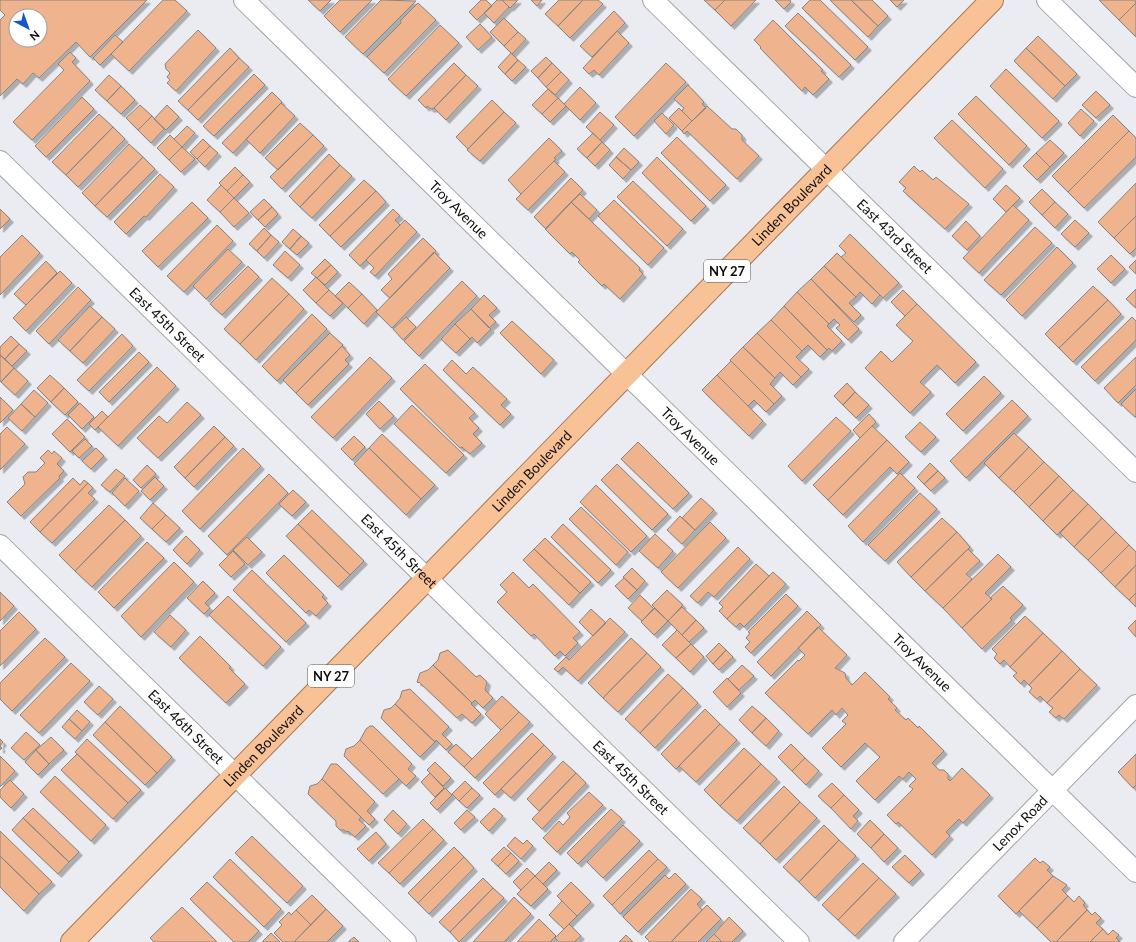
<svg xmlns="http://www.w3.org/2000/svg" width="1136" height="942" font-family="Lato,sans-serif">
  <defs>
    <filter id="shadow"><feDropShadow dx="3.5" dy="3.5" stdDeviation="0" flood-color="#0004"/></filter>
  </defs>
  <rect width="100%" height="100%" fill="#ebecf1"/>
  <path fill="#efb48e" stroke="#888481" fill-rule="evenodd" filter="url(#shadow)" d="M 0,0 L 147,0 L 90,57 L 76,42 L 39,78 L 33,73 L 23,84 L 17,79 L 0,96 L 0,20 L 5,15 L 0,10 ZM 16,16 L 40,16 L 40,40 L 16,40 Z
    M 163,0 L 175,0 L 187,11 L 129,71 L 111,54 Z
    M 308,0 L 331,0 L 320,11 Z
    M 340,0 L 372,0 L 340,32 L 324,16 Z
    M 381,0 L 416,1 L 363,54 L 345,37 Z
    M 481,0 L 486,0 L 492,6 L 477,20 L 469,12 Z
    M 497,0 L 502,0 L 509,7 L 494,23 L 484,13 Z
    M 502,0 L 518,0 L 510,8 Z
    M 531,0 L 542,0 L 537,6 Z
    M 559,0 L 583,0 L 558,26 L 545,14 Z
    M 583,0 L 598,0 L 603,4 L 570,38 L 558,26 Z
    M 704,0 L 725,0 L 715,10 Z
    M 725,0 L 756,0 L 731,26 L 715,10 Z
    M 775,0 L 790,0 L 791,2 L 784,9 Z
    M 810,0 L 820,0 L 868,47 L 855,60 L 802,8 Z
    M 830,0 L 851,0 L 878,26 L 868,37 Z
    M 851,0 L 872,0 L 888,16 L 878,26 Z
    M 890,0 L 904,0 L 897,7 Z
    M 1099,0 L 1135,0 L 1136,3 L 1119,20 Z
    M 418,3 L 436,20 L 384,73 L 367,57 L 401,23 L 400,21 Z
    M 1136,3 L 1136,37 L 1119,20 Z
    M 614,11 L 625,23 L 592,57 L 580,46 Z
    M 798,13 L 851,65 L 839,77 L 785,26 Z
    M 504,18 L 518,32 L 504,46 L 490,32 Z
    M 773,20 L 823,70 L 821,71 L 829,79 L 813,95 L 805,87 L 802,91 L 760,48 L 761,47 L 754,40 Z
    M 480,24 L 492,37 L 478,50 L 466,37 Z
    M 440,25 L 459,43 L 406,96 L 388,79 Z
    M 198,30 L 216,48 L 176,91 L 167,83 L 170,80 L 167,77 L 170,73 L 166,69 L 165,64 Z
    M 617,31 L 629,43 L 599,75 L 594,70 L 589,74 L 583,68 Z
    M 518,32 L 526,39 L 512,54 L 504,46 Z
    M 115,35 L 123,42 L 100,65 L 93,58 Z
    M 1038,36 L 1077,74 L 1065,86 L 1026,48 Z
    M 230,48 L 239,58 L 188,110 L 178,101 Z
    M 1026,48 L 1065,86 L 1053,99 L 1014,61 Z
    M 70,52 L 76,58 L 72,62 L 90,81 L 32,140 L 13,122 L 64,70 L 58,64 Z
    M 511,53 L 518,60 L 505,74 L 498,67 Z
    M 546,57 L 552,63 L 538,78 L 531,71 Z
    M 239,58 L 249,67 L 198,120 L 188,110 Z
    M 518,60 L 526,67 L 512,81 L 505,74 Z
    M 454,63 L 466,75 L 434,108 L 431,109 L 427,106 L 426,108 L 418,100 Z
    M 552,63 L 561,72 L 546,87 L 538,78 Z
    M 666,63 L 686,82 L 634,136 L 615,117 Z
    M 1006,69 L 1059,121 L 1042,138 L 990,86 Z
    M 561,72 L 569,80 L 555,95 L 546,87 Z
    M 254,74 L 265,85 L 214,136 L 203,126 Z
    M 109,75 L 121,86 L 107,101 L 95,90 Z
    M 466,75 L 478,86 L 446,120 L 434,108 Z
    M 688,85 L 704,102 L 702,104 L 706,108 L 692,121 L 682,111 L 684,108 L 674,99 Z
    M 121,86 L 135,100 L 121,114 L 107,101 Z
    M 580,87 L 596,103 L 580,120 L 564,104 Z
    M 548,89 L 558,98 L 542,114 L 532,105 Z
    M 1096,91 L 1110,105 L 1096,118 L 1082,105 Z
    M 272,92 L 282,102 L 233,153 L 222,143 Z
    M 976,96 L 1027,146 L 1009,165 L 958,114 Z
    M 82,97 L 94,109 L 46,157 L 35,146 Z
    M 558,98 L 566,106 L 550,122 L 542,114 Z
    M 492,100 L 504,112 L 468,149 L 456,137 Z
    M 281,103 L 295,116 L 260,153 L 246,139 Z
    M 140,105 L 152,116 L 138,130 L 126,118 Z
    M 167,105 L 179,117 L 166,130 L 154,119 Z
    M 707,106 L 732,129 L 736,129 L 742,135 L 742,140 L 759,156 L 737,179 L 687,131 L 684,134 L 682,131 Z
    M 679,108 L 692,121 L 682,131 L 669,118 Z
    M 1081,109 L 1094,121 L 1080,136 L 1068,123 Z
    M 504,112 L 516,123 L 480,161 L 467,150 Z
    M 600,112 L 614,125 L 600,140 L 586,127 Z
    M 662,113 L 674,125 L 666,134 L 654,121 Z
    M 99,114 L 113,127 L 66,175 L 52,162 Z
    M 1113,115 L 1129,131 L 1068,192 L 1052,176 Z
    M 152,116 L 164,129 L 151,143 L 138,130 Z
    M 952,120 L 1003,169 L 985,188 L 934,138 Z
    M 300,123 L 313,135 L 278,170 L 265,158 Z
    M 187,126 L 195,133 L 182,147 L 174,139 Z
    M 113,127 L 125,139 L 78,187 L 66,175 Z
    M 1129,131 L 1136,138 L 1136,157 L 1084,208 L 1068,192 Z
    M 593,133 L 602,142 L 587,158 L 577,149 Z
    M 170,135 L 182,147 L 169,160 L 157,148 Z
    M 313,135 L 324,146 L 282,189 L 270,177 Z
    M 677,137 L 726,185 L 710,201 L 661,153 Z
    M 549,138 L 562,151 L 554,158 L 556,159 L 521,194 L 508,180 Z
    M 203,139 L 210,146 L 197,159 L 190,152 Z
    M 1050,140 L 1064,153 L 1050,167 L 1036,153 Z
    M 602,142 L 610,150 L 595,166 L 587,158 Z
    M 129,144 L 143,157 L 95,206 L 82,193 Z
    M 210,146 L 218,153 L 205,167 L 197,159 Z
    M 182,147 L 195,159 L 181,172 L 169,160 Z
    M 624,148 L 639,162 L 631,170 L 616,157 Z
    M 1036,153 L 1050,167 L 1037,180 L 1023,166 Z
    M 329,154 L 340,165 L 300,207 L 289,196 Z
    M 143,157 L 155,169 L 107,217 L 95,206 Z
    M 616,157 L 631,170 L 623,179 L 609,165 Z
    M 657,157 L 706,206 L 691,221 L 642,173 Z
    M 554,161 L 565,172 L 528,210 L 516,199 Z
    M 340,165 L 352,176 L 312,218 L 300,207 Z
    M 914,166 L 920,172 L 922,170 L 933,180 L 936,177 L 969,204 L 945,229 L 903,191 L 906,188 L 899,182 Z
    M 235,167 L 243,175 L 227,191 L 219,183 Z
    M 160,174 L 174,187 L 146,217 L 144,216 L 126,234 L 114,222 Z
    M 243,175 L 250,182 L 234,198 L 227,191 Z
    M 571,178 L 583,190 L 546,229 L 534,217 Z
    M 364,180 L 376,191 L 330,236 L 319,225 Z
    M 633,181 L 683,229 L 667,246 L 617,197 Z
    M 1136,183 L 1136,216 L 1114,238 L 1098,222 Z
    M 221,185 L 234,198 L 220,212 L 207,200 Z
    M 1006,185 L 1020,198 L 1006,212 L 993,199 Z
    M 1042,189 L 1055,202 L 1042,215 L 1029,202 Z
    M 376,191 L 386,202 L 341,247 L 330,236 Z
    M 580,194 L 597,210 L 589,219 L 571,202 Z
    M 234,198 L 249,213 L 234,227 L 220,212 Z
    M 264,199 L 272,207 L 258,220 L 250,212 Z
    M 614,200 L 664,248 L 648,265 L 598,216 Z
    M 192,202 L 208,218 L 158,267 L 142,251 Z
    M 571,202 L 640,268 L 639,270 L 643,274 L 620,299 L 604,284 L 602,286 L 578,262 L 580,260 L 572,252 L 570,254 L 545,229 Z
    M 1055,202 L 1068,214 L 1055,228 L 1042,215 Z
    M 1013,205 L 1029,220 L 979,273 L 963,258 Z
    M 272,207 L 278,214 L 265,227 L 258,220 Z
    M 0,209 L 10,219 L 0,229 Z
    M 393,209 L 400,216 L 395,220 L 400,225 L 360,266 L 349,255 Z
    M 1136,216 L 1136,248 L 1130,254 L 1114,238 Z
    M 405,220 L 417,232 L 375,276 L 370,272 L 374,268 L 366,260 Z
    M 1075,220 L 1089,233 L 1075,247 L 1061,234 Z
    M 966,221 L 980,236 L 967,250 L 952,236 Z
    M 217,225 L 233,241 L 184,292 L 167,276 Z
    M 1035,227 L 1052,243 L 1001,295 L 984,280 Z
    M 264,228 L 271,235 L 257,251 L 249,244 Z
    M 293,229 L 301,236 L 290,249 L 282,242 Z
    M 850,234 L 899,283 L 883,298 L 841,257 L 846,253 L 839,246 Z
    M 22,235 L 40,253 L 0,295 L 0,257 Z
    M 271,235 L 279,242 L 264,258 L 257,251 Z
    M 301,236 L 309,243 L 297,255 L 290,249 Z
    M 423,238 L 436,251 L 390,298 L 381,290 L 392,279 L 388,274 Z
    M 1057,247 L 1073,263 L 1022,316 L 1006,300 Z
    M 228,249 L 242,262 L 206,299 L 193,286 Z
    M 285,251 L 300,265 L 288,278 L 273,265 Z
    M 434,252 L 450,268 L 392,328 L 376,312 Z
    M 837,253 L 880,295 L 872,304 L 860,292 L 856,297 L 824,266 Z
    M 1111,255 L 1125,269 L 1111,283 L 1097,269 Z
    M 325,259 L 331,265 L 317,278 L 311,273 Z
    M 1136,260 L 1136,274 L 1129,267 Z
    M 46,261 L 57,273 L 26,305 L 14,294 Z
    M 331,265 L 338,272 L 325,285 L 317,278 Z
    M 248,266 L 259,277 L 222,315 L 210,304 Z
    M 824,266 L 856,297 L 849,303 L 861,315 L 854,322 L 811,279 Z
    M 60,271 L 72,283 L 26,331 L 13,318 Z
    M 316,277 L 329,290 L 316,303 L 303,290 Z
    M 272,278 L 289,294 L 240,344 L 224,329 Z
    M 811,279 L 859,329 L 848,340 L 836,328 L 840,325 L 834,319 L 829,324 L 797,292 Z
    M 462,281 L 477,296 L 419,356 L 404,341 Z
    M 349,282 L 362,294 L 348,308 L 335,296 Z
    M 1093,286 L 1108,300 L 1059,348 L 1045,334 Z
    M 78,287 L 91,300 L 49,344 L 36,331 Z
    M 1136,289 L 1136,308 L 1126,299 Z
    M 329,290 L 343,303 L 330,316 L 316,303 Z
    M 903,290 L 917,304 L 905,316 L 891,302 Z
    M 797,292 L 829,324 L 827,326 L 842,341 L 832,351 L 829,348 L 827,350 L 784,306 Z
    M 289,294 L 304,309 L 256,360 L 240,344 Z
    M 362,294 L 377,310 L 364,324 L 348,308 Z
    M 484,295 L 497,308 L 489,315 L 496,322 L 489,328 L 471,309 Z
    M 1108,300 L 1121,314 L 1073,362 L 1059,348 Z
    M 917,304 L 976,362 L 955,383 L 937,365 L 920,382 L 931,392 L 910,413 L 865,368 L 881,351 L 892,362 L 913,341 L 896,325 Z
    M 90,306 L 102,317 L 70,351 L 58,340 Z
    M 784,306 L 827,350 L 820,357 L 808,345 L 802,351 L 771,320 Z
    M 471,309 L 491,329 L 477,343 L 472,337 L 470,339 L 455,324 Z
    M 312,314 L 327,329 L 277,381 L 262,366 Z
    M 102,317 L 115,329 L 83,363 L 70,351 Z
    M 406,317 L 416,327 L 403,340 L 393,329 Z
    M 1132,317 L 1136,321 L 1136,340 L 1095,381 L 1081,367 Z
    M 771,320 L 802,351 L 796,357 L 809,369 L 801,377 L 757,333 Z
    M 512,321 L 554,360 L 541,374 L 500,333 Z
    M 455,324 L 470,339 L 456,353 L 441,339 Z
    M 330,333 L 343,345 L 296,393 L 283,380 Z
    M 757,333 L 801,377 L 793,385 L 780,372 L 775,378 L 743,347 Z
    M 122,334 L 133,346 L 89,391 L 77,380 Z
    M 11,336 L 19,344 L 5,359 L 0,355 L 0,347 Z
    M 19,344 L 27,351 L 12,366 L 5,359 Z
    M 342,346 L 350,355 L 345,360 L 349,364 L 308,405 L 296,393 Z
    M 743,347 L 775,378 L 770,384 L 782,396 L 774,404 L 730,360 Z
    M 139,352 L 149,362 L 109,402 L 99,392 Z
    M 0,355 L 14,368 L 1,382 L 0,381 Z
    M 370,357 L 392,378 L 333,438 L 311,417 Z
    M 1136,357 L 1136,385 L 1118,403 L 1104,388 Z
    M 452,360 L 466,374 L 473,367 L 507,399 L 501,405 L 511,414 L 500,425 L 443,370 Z
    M 731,361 L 774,404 L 766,412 L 754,400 L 748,406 L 717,375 Z
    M 425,364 L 475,413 L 469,418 L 479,428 L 473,434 L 482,443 L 470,454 L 462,447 L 460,448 L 400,389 Z
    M 157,367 L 176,386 L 118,446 L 98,427 Z
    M 14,368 L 28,381 L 15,395 L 1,382 Z
    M 50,375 L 64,388 L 51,402 L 37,388 Z
    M 717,375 L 763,421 L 749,436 L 702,390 Z
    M 984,376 L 1001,393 L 963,431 L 946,414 Z
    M 847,383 L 855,392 L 843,405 L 834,396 Z
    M 64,388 L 78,402 L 65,415 L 51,402 Z
    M 1136,389 L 1136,416 L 1135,417 L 1121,404 Z
    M 34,390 L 48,403 L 35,417 L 21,404 Z
    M 855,392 L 869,405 L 856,418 L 843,405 Z
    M 0,397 L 13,410 L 0,423 Z
    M 1012,400 L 1028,416 L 966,478 L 950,461 Z
    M 379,401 L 394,416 L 380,429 L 366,414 Z
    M 187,402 L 201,415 L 158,458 L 137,438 L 159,416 L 167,423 Z
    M 80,403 L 94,417 L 82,429 L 68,415 Z
    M 21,404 L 35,417 L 22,431 L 8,418 Z
    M 412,405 L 464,455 L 446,473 L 394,424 Z
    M 102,411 L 108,417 L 95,430 L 89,424 Z
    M 869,414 L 876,422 L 860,438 L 853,430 Z
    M 836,417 L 851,431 L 802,481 L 788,466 Z
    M 67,419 L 85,437 L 70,452 L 52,434 Z
    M 920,422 L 936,437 L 921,452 L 905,437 Z
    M 214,426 L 225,437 L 185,478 L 174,467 Z
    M 872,426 L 887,440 L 828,500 L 813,485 Z
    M 7,427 L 25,444 L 0,470 L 0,434 Z
    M 1014,433 L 1029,447 L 999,478 L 984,463 Z
    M 382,434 L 435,485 L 421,499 L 369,448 Z
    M 354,436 L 365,447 L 352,460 L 341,449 Z
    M 225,437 L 234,446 L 194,487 L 185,478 Z
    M 85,439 L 92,446 L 79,458 L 72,451 Z
    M 887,440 L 909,462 L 897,474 L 890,467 L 843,515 L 828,500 Z
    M 638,442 L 689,493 L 673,509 L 621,459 Z
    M 1029,447 L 1044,462 L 1014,492 L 999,478 Z
    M 96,448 L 104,456 L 91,469 L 82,461 Z
    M 243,448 L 261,466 L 200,529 L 182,511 Z
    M 369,448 L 421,499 L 406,515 L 354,464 Z
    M 48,450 L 52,454 L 54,451 L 62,458 L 57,464 L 64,471 L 59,476 L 60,478 L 21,516 L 7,502 L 25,484 L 23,477 L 28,472 L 36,472 L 45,463 L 40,458 Z
    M 1044,462 L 1059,476 L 1029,507 L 1014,492 Z
    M 930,463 L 938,471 L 924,484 L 917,477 Z
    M 617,464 L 668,514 L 652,530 L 601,480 Z
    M 147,465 L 156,474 L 141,488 L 133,480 Z
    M 116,469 L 125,476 L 110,492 L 101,485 Z
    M 938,471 L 945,478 L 931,491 L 924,484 Z
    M 900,473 L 915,488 L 863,542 L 848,526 Z
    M 269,474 L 288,493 L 227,555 L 208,536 Z
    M 1059,476 L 1073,490 L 1043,521 L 1029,507 Z
    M 155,477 L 164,486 L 150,500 L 141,491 Z
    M 73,478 L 80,485 L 84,480 L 88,483 L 40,532 L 30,522 Z
    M 125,478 L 139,491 L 125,506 L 112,493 Z
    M 88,483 L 93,488 L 88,493 L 95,499 L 52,543 L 40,532 Z
    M 596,485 L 647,536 L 631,552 L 580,502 Z
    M 293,490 L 306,502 L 292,516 L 279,504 Z
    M 1073,490 L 1088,504 L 1057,535 L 1043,521 Z
    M 920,493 L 937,509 L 885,561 L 868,545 Z
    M 701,498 L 714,510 L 695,530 L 682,518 Z
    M 153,503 L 166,515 L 152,529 L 140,518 Z
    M 1088,504 L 1102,518 L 1074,547 L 1060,533 Z
    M 109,505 L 125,520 L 75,571 L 59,555 Z
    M 581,507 L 628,552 L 616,565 L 569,519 Z
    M 312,510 L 364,561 L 350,575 L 298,524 Z
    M 166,515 L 180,528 L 166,542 L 152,529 Z
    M 680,516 L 695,530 L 682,544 L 667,530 Z
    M 942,518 L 957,532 L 911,577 L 897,562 Z
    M 1102,518 L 1116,532 L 1088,560 L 1074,547 Z
    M 125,520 L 141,536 L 92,587 L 75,571 Z
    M 710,522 L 726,538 L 678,588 L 661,572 Z
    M 298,524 L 350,575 L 338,587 L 286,536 Z
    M 563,524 L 611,570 L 598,583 L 551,537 Z
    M 957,532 L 970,547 L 925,591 L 911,577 Z
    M 1116,532 L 1129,545 L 1101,573 L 1088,560 Z
    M 655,534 L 673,551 L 658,568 L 639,551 Z
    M 186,536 L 200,550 L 187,564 L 173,550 Z
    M 247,537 L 262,552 L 248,565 L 233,550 Z
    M 545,538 L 591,582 L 580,593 L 534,549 Z
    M 147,542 L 164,558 L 114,608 L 98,592 Z
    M 1129,545 L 1136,552 L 1136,565 L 1115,587 L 1101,573 Z
    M 738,547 L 750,559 L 714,597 L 708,592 L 698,603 L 690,596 Z
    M 534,549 L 580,593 L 569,605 L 523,560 Z
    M 968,549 L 980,561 L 966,574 L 972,579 L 943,608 L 925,591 Z
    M 233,551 L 245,564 L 231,577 L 219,565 Z
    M 998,554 L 1011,567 L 985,593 L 992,599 L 962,628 L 943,608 Z
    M 284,555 L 324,595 L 322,597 L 328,603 L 316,616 L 309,610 L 306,613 L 266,573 Z
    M 174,562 L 194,582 L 141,637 L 121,616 Z
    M 756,564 L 769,576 L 727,619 L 719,611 L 723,607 L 719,603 Z
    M 1136,565 L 1136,593 L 1129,600 L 1115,587 Z
    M 632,568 L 645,581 L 637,590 L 623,577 Z
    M 252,570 L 306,623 L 286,642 L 233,590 Z
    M 513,572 L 529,588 L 533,584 L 580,632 L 573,638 L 578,643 L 565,656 L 560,651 L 555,656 L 534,634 L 531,636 L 497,602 L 507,592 L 500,585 Z
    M 773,572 L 786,584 L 744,627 L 740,623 L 736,627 L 727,619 Z
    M 624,578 L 637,590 L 628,599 L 615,586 Z
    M 203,581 L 215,593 L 205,603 L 210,608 L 204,614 L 187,598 Z
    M 1003,586 L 1023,605 L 1010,618 L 1012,620 L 982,649 L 962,628 L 992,599 L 990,598 Z
    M 667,590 L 683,605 L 668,621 L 652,605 Z
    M 0,592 L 14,606 L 0,621 Z
    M 1136,593 L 1136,607 L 1129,600 Z
    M 786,594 L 798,606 L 751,653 L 745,647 L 750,642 L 746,638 L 750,633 L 748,632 Z
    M 640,595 L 654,609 L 642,621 L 628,608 Z
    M 228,596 L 281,647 L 263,666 L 209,615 Z
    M 682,607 L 696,620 L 682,635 L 668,621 Z
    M 654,608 L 668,621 L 654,635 L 641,622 Z
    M 591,609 L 606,623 L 593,636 L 579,622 Z
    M 807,611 L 821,625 L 771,676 L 757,662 Z
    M 19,612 L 36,629 L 0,666 L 0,631 Z
    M 170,615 L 186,630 L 171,647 L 154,632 Z
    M 1025,616 L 1043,633 L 1010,667 L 1004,660 L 1000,664 L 994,658 L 997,654 L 992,649 Z
    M 610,618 L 625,632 L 578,681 L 563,667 L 558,672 L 554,669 L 566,657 L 569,660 Z
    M 696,620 L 704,628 L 689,642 L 682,635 Z
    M 1136,620 L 1136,637 L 1128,628 Z
    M 818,627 L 847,655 L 835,668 L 845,673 L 846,678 L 852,685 L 865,672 L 890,697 L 888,699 L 897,708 L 895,710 L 906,720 L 908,718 L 918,728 L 919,726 L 944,751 L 932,763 L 939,770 L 944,770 L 948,774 L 948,779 L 950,781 L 962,768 L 990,795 L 963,823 L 959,819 L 946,832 L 950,836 L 932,855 L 898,822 L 896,824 L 887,815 L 913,789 L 909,786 L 916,779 L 909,772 L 903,779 L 899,776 L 875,800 L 856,781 L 880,757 L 865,743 L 841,767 L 822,748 L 846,724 L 842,721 L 848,715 L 842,708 L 836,715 L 832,710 L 808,734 L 765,693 L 798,660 L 799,661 L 805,655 L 798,648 Z
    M 677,630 L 691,644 L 676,658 L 662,645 Z
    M 1043,633 L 1062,651 L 1029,685 L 1024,680 L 1021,684 L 1013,676 L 1017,673 L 1010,667 Z
    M 200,636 L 231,667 L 229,668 L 245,684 L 226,703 L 179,658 Z
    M 45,638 L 65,657 L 12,711 L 0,699 L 0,683 Z
    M 631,638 L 647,653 L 603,698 L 588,683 Z
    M 719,643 L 726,650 L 713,664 L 706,656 Z
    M 691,644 L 704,657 L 690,672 L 676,658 Z
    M 448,650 L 476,677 L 480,675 L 487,682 L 485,690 L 493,698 L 483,708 L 475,700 L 472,703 L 433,665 L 438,660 L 440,653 Z
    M 726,650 L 733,657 L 719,670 L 713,664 Z
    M 1062,651 L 1080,669 L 1047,703 L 1040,696 L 1037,699 L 1029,692 L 1032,688 L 1029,685 Z
    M 647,653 L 661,667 L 618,712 L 603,698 Z
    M 71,663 L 90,681 L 39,733 L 20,715 Z
    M 433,665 L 472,703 L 471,704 L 481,714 L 472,723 L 462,714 L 457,718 L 419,682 L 418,683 L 417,682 L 420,673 L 428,670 Z
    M 742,665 L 754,676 L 739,690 L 728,679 Z
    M 1080,669 L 1097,685 L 1064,719 L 1059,715 L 1056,718 L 1049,712 L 1053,708 L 1047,703 Z
    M 668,674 L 683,688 L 640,733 L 625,719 Z
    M 727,678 L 741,693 L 727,707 L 713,692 Z
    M 99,686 L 113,699 L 98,715 L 84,702 Z
    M 683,688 L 698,703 L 655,748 L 640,733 Z
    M 410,689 L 449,727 L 442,734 L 452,744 L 446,750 L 436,740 L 435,742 L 395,704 L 400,698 L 402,691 Z
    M 502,696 L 519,712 L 501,730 L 485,714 Z
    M 395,704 L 435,742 L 420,757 L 381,718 L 384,710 L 391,708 Z
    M 120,706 L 172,757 L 157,773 L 105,722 Z
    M 752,706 L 766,718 L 752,733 L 739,720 Z
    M 705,709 L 720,724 L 676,769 L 661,754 Z
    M 77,710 L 90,722 L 82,731 L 69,719 Z
    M 519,712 L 530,722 L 475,778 L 464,767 Z
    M 766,718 L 779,731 L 766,746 L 752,733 Z
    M 69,719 L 82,731 L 75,739 L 62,727 Z
    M 105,722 L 157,773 L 145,785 L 93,735 Z
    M 720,724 L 737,740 L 696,782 L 679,766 Z
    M 370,726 L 373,726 L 412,764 L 408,769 L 416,776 L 406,786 L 360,740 L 366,729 Z
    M 26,732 L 40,745 L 24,760 L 11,748 Z
    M 532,733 L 544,745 L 495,795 L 483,783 Z
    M 51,737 L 64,750 L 49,764 L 36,750 Z
    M 0,739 L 3,742 L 0,746 L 2,748 L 0,750 Z
    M 87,739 L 141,790 L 128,803 L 75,752 Z
    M 360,740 L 399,779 L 383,794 L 344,756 L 346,749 L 354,746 Z
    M 456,744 L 472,759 L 464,767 L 448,752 Z
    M 791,744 L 805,758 L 792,771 L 778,757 Z
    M 544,745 L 553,754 L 511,798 L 501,789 Z
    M 744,748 L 761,764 L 720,806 L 704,790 Z
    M 36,750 L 49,764 L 38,775 L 25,762 Z
    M 77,754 L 128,803 L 113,819 L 61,770 Z
    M 1136,754 L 1136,785 L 1133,788 L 1118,772 Z
    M 0,756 L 15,771 L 0,787 Z
    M 805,758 L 819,771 L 806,785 L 792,771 Z
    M 563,761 L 576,773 L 539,811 L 527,799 Z
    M 435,762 L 451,778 L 443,786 L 427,770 Z
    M 331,764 L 337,764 L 375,802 L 367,811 L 375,819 L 369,825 L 322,779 Z
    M 761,764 L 777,779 L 737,821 L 720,806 Z
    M 430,773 L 444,788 L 435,797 L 421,782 Z
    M 576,773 L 586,783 L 542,829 L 532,819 Z
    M 55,776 L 106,825 L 91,841 L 40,792 Z
    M 322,779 L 361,817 L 359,820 L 366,826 L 355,837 L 348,831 L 347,832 L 344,830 L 340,830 L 336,826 L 336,821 L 308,794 L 310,786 L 317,784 Z
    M 10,780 L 24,794 L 11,808 L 0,797 L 0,790 Z
    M 465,781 L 472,788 L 459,801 L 452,794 Z
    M 832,783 L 844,795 L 831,808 L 818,796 Z
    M 784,786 L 800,802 L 760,844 L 743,828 Z
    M 445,788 L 452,795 L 437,810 L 430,803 Z
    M 472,788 L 480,795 L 467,808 L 459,801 Z
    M 589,792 L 603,805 L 557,852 L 543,838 L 559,821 L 563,825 L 570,817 L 567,813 Z
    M 844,795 L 859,810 L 853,816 L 858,821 L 851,829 L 831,808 Z
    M 800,802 L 817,818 L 776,860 L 760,844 Z
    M 33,808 L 79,852 L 69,862 L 23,818 Z
    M 494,808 L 503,816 L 489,831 L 480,822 Z
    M 611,809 L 622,819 L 578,864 L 567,853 Z
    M 393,810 L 407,824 L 398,834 L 384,820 Z
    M 467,810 L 475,817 L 461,830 L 454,823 Z
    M 23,818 L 69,862 L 58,874 L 12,830 Z
    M 423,819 L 433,829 L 389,873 L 378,863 Z
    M 870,820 L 884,834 L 871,848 L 857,834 Z
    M 623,825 L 640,841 L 603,878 L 587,862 Z
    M 824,825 L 839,840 L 799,882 L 783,867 Z
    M 433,829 L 444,840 L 400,884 L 389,873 Z
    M 0,831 L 52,882 L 39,894 L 0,856 Z
    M 376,832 L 386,844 L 369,861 L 357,849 Z
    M 884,834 L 898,848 L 884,862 L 871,848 Z
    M 252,836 L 303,886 L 287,903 L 235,853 Z
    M 515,837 L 523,844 L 527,840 L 533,846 L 521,859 L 507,846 Z
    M 839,840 L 856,856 L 815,898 L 799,882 Z
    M 454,847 L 464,857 L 418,903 L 408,893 Z
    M 504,847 L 511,853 L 498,866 L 491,860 Z
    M 649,850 L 658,859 L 612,905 L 603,896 Z
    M 511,853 L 519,861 L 506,874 L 498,866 Z
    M 905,855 L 921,871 L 909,883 L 892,867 Z
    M 0,856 L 39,894 L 24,911 L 0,887 Z
    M 464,857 L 474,868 L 429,914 L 418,903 Z
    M 1035,858 L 1040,863 L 1043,861 L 1050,867 L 1047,870 L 1053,876 L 1016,914 L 998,896 Z
    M 230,859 L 281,909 L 264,927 L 213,877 Z
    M 658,859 L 667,867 L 620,914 L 612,905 Z
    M 549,862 L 557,870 L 543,884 L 535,876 Z
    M 863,863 L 879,878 L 838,920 L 822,905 Z
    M 527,868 L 535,876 L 521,890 L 513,882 Z
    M 675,873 L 686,884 L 638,932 L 623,917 L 665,875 L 669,879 Z
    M 535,876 L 548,889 L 531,906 L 517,894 Z
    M 1053,876 L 1067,885 L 1062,890 L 1068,896 L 1037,928 L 1019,911 Z
    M 483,878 L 493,888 L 450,932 L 439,922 Z
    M 879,878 L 896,894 L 855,936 L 838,920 Z
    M 207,882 L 259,931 L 248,942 L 234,942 L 190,899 Z
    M 571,882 L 591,902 L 577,916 L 557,896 Z
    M 493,888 L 504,898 L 459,942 L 450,932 Z
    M 691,889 L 702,899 L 697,904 L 702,910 L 671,942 L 650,942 L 645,937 Z
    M 312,895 L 326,909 L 311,925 L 296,910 Z
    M 1068,896 L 1074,902 L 1079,896 L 1085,903 L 1083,905 L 1087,910 L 1056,942 L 1051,942 L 1037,928 Z
    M 514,897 L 531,914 L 504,942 L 473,942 Z
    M 562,901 L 577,916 L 564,929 L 549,915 Z
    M 707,905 L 721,919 L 698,942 L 671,942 Z
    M 182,907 L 217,942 L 154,942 L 150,938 Z
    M 326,909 L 343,926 L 327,942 L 294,942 Z
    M 296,910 L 311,925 L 294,942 L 283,942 L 274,933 L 282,925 L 279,922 L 289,912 L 291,915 Z
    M 1087,910 L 1092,915 L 1095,912 L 1101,918 L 1096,923 L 1103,929 L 1090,942 L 1056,942 Z
    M 729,917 L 743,931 L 732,942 L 722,942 L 714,934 Z
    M 539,919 L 556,936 L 550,942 L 517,942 Z
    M 569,924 L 581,936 L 574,942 L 559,942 L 555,938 Z
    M 1103,929 L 1108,935 L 1113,930 L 1119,935 L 1116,938 L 1120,942 L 1090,942 Z
    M 271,933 L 280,942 L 262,942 Z
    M 714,934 L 722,942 L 706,942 Z
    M 626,935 L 633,942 L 619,942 Z
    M 354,937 L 359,942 L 348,942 Z"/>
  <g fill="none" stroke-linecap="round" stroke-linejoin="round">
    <defs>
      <g id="minor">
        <path id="s1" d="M 244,0 L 1136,872"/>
        <path id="s2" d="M 653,0 L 1136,472"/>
        <path d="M 1047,0 L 1136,87"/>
        <path id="s3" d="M 0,161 L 799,942"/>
        <path id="s4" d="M 0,545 L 406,942"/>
        <path id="s5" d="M 904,942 L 1136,705"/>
      </g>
      <g id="trunk">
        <path id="s6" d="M 72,942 L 992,0"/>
      </g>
    </defs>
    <use href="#minor" stroke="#a3a4a9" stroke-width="22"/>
    <use href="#trunk" stroke="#a57855" stroke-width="24"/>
    <use href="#minor" stroke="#fff" stroke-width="20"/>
    <use href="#trunk" stroke="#f8c296" stroke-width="22"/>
  </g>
  <g text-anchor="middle" stroke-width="3" stroke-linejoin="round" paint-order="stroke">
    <g fill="#fff" stroke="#565657" stroke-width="1">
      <rect x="704" y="260" width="46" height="22" rx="3"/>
      <rect x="308" y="665" width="46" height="22" rx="3"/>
    </g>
    <g font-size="13" font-weight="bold" fill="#0d0d0f">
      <text x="727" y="276">NY 27</text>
      <text x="331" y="681">NY 27</text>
    </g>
    <g font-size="14" fill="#0d0d0f" stroke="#fff">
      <text dy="5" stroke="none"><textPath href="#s6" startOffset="1030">Linden Boulevard</textPath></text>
      <text dy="5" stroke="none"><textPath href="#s1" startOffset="300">Troy Avenue</textPath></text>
      <text dy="5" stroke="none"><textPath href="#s2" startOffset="338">East 43rd Street</textPath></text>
      <text dy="5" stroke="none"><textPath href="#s3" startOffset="234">East 45th Street</textPath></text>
      <text dy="5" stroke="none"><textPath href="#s1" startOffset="624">Troy Avenue</textPath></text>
      <text dy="5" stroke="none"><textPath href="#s6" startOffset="658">Linden Boulevard</textPath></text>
      <text dy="5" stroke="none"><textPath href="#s3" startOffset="558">East 45th Street</textPath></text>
      <text dy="5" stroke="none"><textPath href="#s1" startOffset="948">Troy Avenue</textPath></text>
      <text dy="5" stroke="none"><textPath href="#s4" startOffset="260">East 46th Street</textPath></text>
      <text dy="5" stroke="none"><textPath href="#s6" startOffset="274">Linden Boulevard</textPath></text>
      <text dy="5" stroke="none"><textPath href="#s3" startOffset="882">East 45th Street</textPath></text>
      <text dy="5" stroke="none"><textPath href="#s5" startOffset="166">Lenox Road</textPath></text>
    </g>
  </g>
  <g transform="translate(28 28) rotate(139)"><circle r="19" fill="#ffffff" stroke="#9e9e9f"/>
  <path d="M0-3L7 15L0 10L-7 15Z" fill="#1657c3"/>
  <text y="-6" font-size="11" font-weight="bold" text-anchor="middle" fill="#0d0d0f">N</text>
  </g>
</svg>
